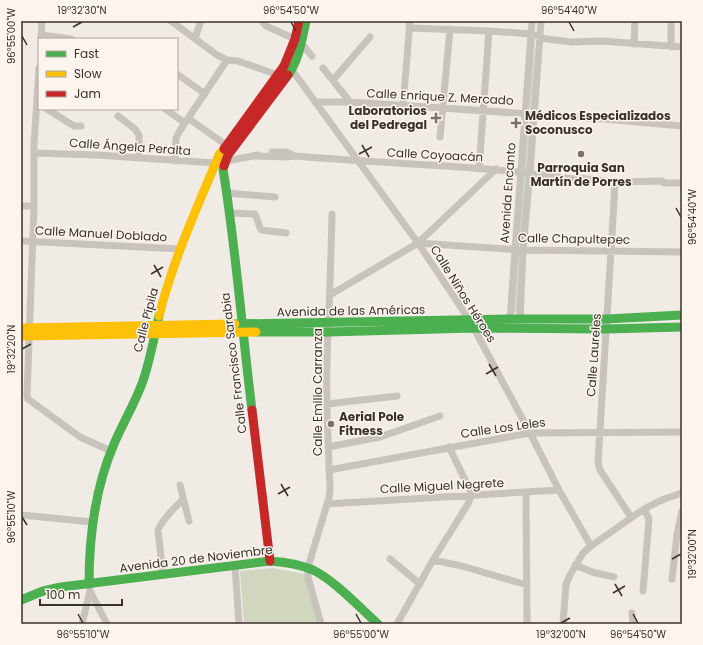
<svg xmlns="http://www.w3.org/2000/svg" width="703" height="645" font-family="Poppins,sans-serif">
  <rect width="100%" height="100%" fill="#f0ebe5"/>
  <path fill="#d1d6bf" d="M 528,39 L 535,39 L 533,109 L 528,109 Z
    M 527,114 L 533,115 L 528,169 L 523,169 Z
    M 522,176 L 527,176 L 523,245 L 518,245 Z
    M 517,252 L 522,252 L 518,313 L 513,313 Z
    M 273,568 L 305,574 L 318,624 L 244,624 L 240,571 Z"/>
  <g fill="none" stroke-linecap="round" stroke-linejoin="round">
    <path stroke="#c9c3be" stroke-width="7" d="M 171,21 L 217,55 L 227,60 L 238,61 L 278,75
      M 262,21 L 266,26 L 295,39
      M 671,25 L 671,47
      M 409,28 L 489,31 L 531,34 L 547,39 L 572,42 L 602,41 L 682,47
      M 41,35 L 71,39
      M 195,38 L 200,24
      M 41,39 L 42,21
      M 301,43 L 312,56
      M 634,44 L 635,21
      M 323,68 L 350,102
      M 292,70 L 418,243 L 470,321 L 530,433 L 559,490 L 591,546
      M 177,74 L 205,94
      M 333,80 L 370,37
      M 315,102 L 350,102 L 442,108 L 604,119 L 682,126
      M 403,106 L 410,21
      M 47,109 L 74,126 L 81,126
      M 165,109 L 185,123
      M 118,116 L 135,129 L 139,135 L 139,158
      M 188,118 L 226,145
      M 440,137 L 450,29
      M 272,152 L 286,152 L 295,156
      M 34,153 L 97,155 L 215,163 L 258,155
      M 255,156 L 287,157 L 295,156 C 388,164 481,165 573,179 L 578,178 L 615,182 L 661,181 L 665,183 L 682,183
      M 175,161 L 176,138 L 179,132 L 227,60
      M 479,169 L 489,31
      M 615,185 L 598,463 L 600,470 L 631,517
      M 227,193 L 275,197
      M 21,206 L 34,206
      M 230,213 L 255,214 L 261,230 L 286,233
      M 21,241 L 180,249
      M 418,243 L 523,250 L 682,252
      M 330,295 L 418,243 L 496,169
      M 510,319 L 532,21
      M 520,320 L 523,250 L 530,172 L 541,21
      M 28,399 L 27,396 L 34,206 L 34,144 L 39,68
      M 28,399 L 80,437 L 111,451
      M 327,404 L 397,396
      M 328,447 L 380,437 L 440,416
      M 329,470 L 530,433 L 682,432
      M 180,485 L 189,521
      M 526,492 L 527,624
      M 327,504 L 559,490
      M 21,515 L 93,522
      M 390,559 L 420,584
      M 433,560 L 462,566 L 527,585
      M 575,565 L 592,572 L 614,577
      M 235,566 L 239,624
      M 163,575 L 158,530 C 163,518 174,509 183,499
      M 672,579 L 677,534 L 682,511
      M 90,591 L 107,624
      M 643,591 L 649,519 L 644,509
      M 632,613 L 633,624
      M 82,624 L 90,591 L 89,584
      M 321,624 L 308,577 L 308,567 L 329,498 L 330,489 C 328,438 325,385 328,333 C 330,293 331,254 332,214
      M 397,624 L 433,560 L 468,504 L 471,496 L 470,490 L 449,447
      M 563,624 L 566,584 L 570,575 L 583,553 L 591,546 L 644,509 L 664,499 L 682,493"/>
    <path stroke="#4caf50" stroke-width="9" d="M 288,75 C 299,60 302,39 306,21
      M 224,166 L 223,169 C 236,249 242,330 252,410
      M 235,324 L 510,319 L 607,319 L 682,315
      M 256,332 L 328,332 L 474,328 L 605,329 L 682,327
      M 89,584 C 89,537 95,488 114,444 C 123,423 135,403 143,381 C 150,360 154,338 159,316
      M 21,600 L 43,591 L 61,587 L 270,561 C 285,562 299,564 313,570 C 334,580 360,608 378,624"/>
    <path stroke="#ffc107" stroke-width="9" d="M 159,316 C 173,260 197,208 219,155 L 224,149
      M 21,328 L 235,324
      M 21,336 L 256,332"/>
    <path stroke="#c62828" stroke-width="9" d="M 224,149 L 284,66 L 295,39 L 299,21
      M 224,166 L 228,155 L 288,75
      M 252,410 L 270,561"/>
  </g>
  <path fill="none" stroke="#3b302b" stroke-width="1.5" d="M 291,22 L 296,31M 569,22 L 574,31M 73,27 L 82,22M 22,36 L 27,45M 362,145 L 369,157M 359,154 L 372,147M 676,208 L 681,217M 154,265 L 161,277M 151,274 L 163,267M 22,349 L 31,344M 489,364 L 496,376M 486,374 L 498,367M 281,484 L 288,496M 278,494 L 290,487M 22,517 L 27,525M 672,559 L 681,554M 615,584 L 622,596M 613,593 L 625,586M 78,614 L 83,623M 356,614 L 361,623M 633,614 L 638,623M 561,623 L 570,618"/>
  <g fill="#7a716c" stroke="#fbf5ee" stroke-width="1.5">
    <path d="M434 112h4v4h4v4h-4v4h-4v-4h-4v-4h4z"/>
    <path d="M514 117h4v4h4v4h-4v4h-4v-4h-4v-4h4z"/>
    <circle cx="581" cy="154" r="4"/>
    <circle cx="331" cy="424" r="4"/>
  </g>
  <g text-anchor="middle" stroke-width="3" stroke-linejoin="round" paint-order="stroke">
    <g font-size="12" fill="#3b302b" stroke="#fbf5ee">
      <text transform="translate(440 97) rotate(3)" y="4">Calle Enrique Z. Mercado</text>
      <text transform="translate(130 147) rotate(4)" y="4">Calle Ángela Peralta</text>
      <text transform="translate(435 155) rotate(3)" y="4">Calle Coyoacán</text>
      <text transform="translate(508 193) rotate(-86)" y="4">Avenida Encanto</text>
      <text transform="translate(101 234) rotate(3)" y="4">Calle Manuel Doblado</text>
      <text transform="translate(574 239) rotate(1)" y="4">Calle Chapultepec</text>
      <text transform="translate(463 294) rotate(58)" y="4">Calle Niños Héroes</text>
      <text transform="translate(351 311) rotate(-1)" y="4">Avenida de las Américas</text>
      <text transform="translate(146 320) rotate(-75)" y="4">Calle Pípila</text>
      <text transform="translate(594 355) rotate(-86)" y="4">Calle Laureles</text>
      <text transform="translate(234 363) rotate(-97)" y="4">Calle Francisco Sarabia</text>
      <text transform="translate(318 392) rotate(-90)" y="4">Calle Emilio Carranza</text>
      <text transform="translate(503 428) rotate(-8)" y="4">Calle Los Leles</text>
      <text transform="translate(442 486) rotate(-3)" y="4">Calle Miguel Negrete</text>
      <text transform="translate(196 559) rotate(-7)" y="4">Avenida 20 de Noviembre</text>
    </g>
    <g font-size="12" font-weight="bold" fill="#3b302b" stroke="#fbf5ee" text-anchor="start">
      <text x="427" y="115" text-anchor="end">Laboratorios<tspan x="427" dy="14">del Pedregal</tspan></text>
      <text x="525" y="120">Médicos Especializados<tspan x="525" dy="14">Soconusco</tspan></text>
      <text x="581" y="172" text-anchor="middle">Parroquia San<tspan x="581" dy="14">Martín de Porres</tspan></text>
      <text x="339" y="421">Aerial Pole<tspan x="339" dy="14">Fitness</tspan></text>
    </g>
  </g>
  <rect width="703" height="645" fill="none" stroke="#fbf5ee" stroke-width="44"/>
  <rect x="38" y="38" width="140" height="72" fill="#fbf5ee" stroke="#aea6a0"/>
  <rect x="46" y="51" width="20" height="6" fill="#4caf50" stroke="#aea6a0"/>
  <text x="74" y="58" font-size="12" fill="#3b302b">Fast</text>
  <rect x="46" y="71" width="20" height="6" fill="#ffc107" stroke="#aea6a0"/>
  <text x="74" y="78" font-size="12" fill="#3b302b">Slow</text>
  <rect x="46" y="91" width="20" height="6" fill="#c62828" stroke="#aea6a0"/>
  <text x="74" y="98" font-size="12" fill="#3b302b">Jam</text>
  <path d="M40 599v6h82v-6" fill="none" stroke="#3b302b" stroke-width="2"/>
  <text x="46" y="599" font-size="12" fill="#3b302b" stroke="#fbf5ee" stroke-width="3" paint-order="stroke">100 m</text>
  <rect x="22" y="22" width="659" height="601" fill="none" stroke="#3b302b" stroke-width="1.5"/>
  <g font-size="10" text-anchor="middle" fill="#3b302b">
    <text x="82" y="14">19°32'30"N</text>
    <text x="291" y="14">96°54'50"W</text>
    <text x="569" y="14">96°54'40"W</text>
    <text transform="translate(11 36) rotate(-90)" y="4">96°55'00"W</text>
    <text transform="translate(692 217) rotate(-90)" y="4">96°54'40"W</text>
    <text transform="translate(11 349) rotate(-90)" y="4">19°32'20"N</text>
    <text transform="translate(11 517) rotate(-90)" y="4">96°55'10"W</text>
    <text transform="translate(692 554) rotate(-90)" y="4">19°32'00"N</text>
    <text x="83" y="638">96°55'10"W</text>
    <text x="361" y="638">96°55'00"W</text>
    <text x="561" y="638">19°32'00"N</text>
    <text x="638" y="638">96°54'50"W</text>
  </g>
</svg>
